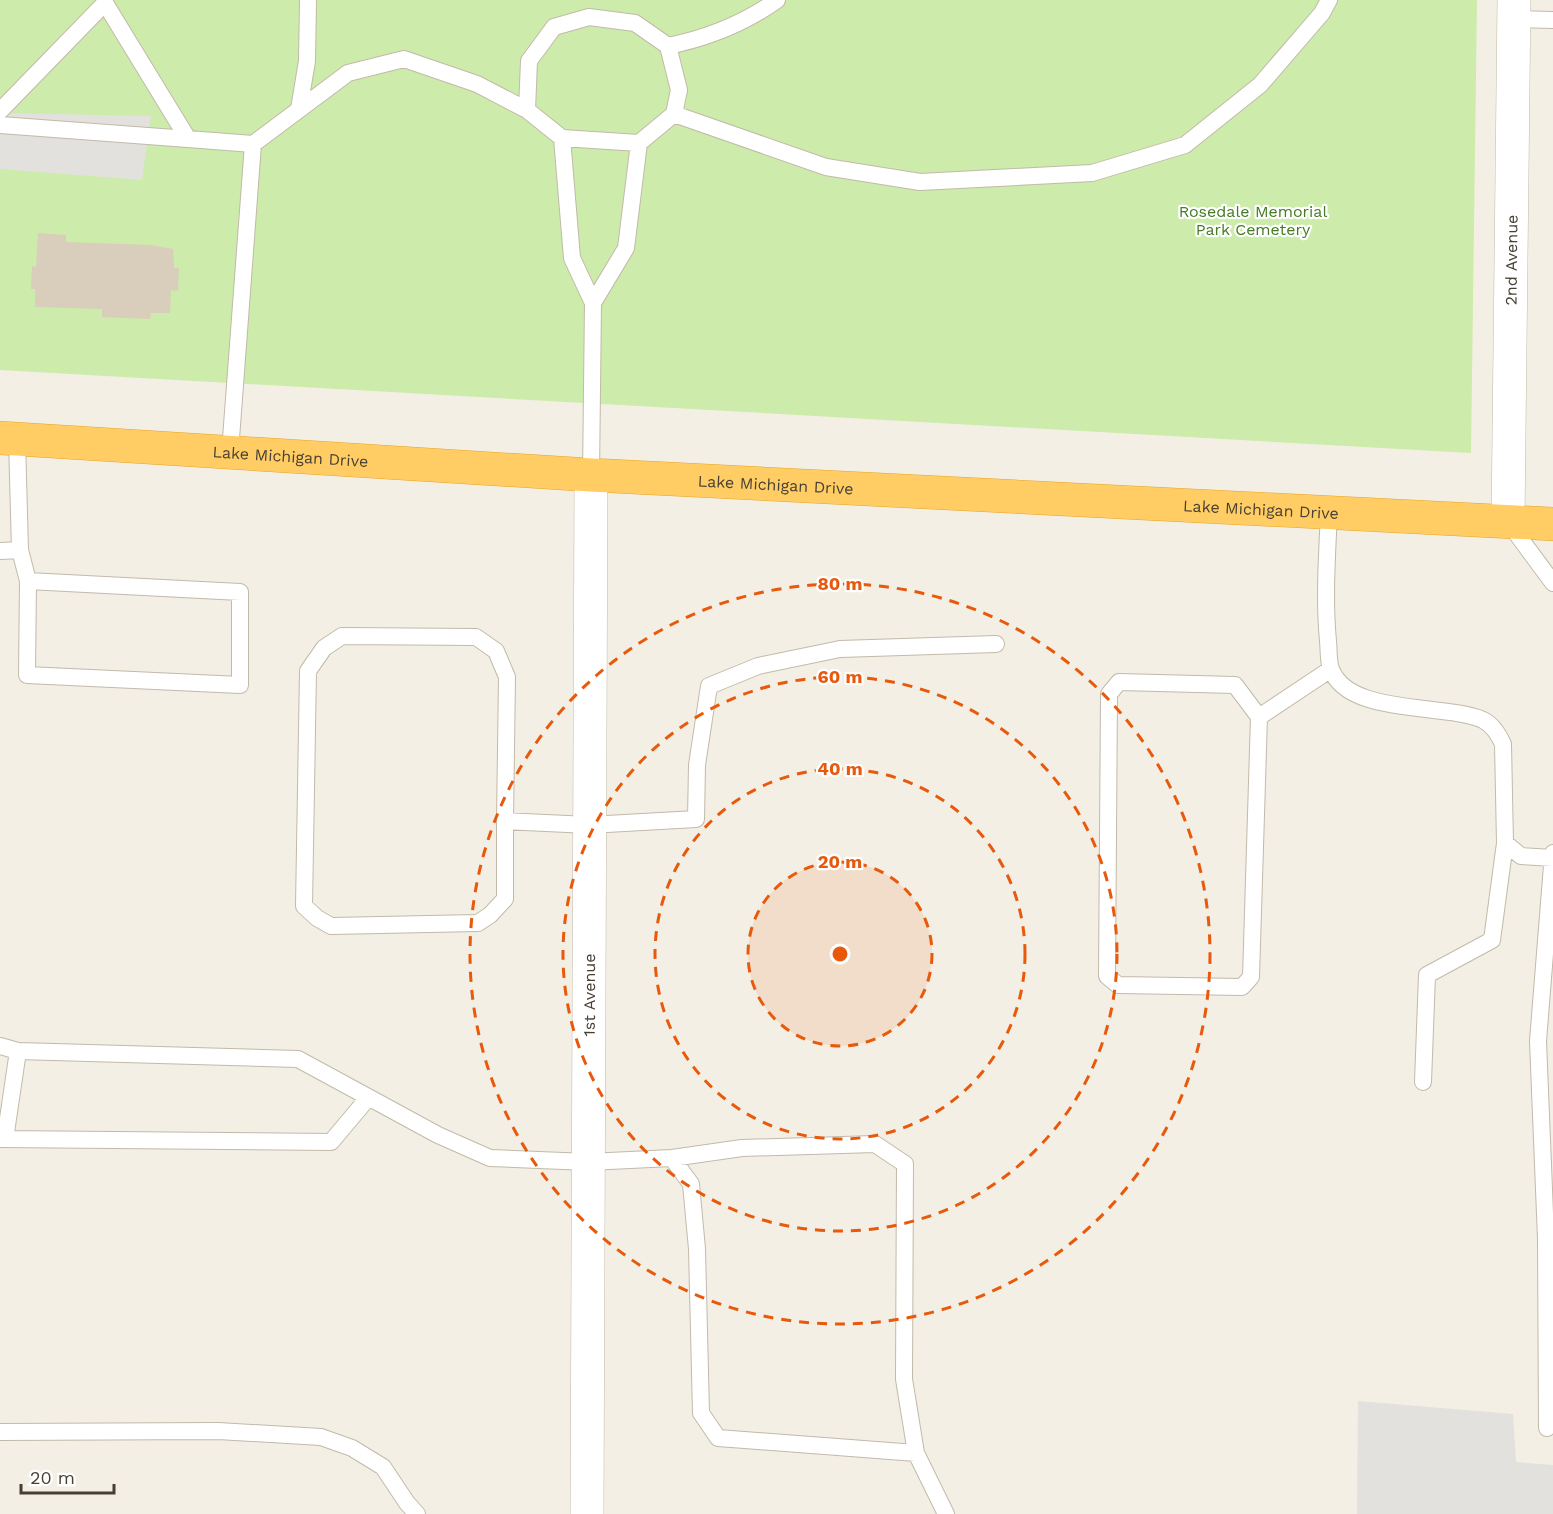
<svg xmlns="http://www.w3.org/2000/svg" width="1553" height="1514" font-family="'Work Sans',sans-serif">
  <rect width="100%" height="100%" fill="#f3efe4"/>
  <path fill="#cdebaa" d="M 0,0 L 1477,0 L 1471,453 L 0,370 Z"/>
  <path fill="#e3e1dd" d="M 0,113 L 151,116 L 142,180 L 0,169 Z
    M 1358,1401 L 1513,1414 L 1516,1462 L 1553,1465 L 1553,1514 L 1357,1514 Z"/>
  <path fill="#d9cdbc" d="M 38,233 L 66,235 L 66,242 L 150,245 L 173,249 L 174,268 L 179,268 L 178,291 L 171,290 L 170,313 L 151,313 L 150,319 L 102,317 L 102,309 L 35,307 L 35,289 L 31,289 L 32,266 L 36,267 Z"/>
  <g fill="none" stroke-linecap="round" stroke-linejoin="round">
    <defs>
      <path id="lane" d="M 1514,19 L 1553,20
        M 668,46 C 707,38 745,23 777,0
        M 299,109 L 307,61 L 308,0
        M 527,110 L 529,61 L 554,27 L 589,17 L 635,23 L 668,46 L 679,90 L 674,114
        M 0,111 L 105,3 L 188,139 L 253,144 L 348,73 L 404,59 L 477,84 L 527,110 L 562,138 L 639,143 L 674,114 L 826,167 L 920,182 L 1092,173 L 1185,145 L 1260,85 L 1322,13 L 1329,0
        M 0,125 L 188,139
        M 562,138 L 572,258 L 593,303 L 591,475
        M 593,303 L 626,248 L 639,143
        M 230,452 L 253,144
        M 1329,513 C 1327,556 1324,599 1328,641 C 1329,650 1328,661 1331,669 C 1348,716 1445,703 1483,720 C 1493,725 1498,734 1503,744 L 1505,843 L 1521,856 L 1553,858
        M 1508,522 L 1553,583
        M 20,550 L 28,581 L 27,675 L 240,685 L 240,592 L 28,581
        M 0,551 L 20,550 L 17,440
        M 1259,717 L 1235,685 L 1119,682 L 1109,694 L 1107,976 L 1118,985 L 1242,987 L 1251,977 L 1259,717 L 1331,669
        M 505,821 L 505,899 L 490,915 L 478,923 L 331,926 L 317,918 L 304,906 L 308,671 L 324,648 L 342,636 L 476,637 L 496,651 L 507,677 L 505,821 L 589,825 L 696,819 L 697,765 L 709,686 L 758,666 L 840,649 L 996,644
        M 0,1046 L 18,1051 L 298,1059 L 438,1135 L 490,1158 L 588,1162 L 672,1158 L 742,1148 L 875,1144 L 905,1164 L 904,1379 L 916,1453 L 946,1514
        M 1423,1082 L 1427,975 L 1492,940 L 1505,843
        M 0,1139 L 331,1142 L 368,1098
        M 5,1139 L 18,1051
        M 672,1158 L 691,1184 L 697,1249 L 701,1413 L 718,1438 L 916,1453
        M 1547,1428 L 1546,1239 L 1538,1041 L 1553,853
        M 0,1432 L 218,1431 L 321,1437 L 352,1448 L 383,1467 L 407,1503 L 417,1514"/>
      <g id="street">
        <path id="s1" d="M 1508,521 L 1514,0"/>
        <path id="s2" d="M 587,1514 L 591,475"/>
      </g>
      <g id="highway">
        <path id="s3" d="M 0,438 L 591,475 L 1553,524"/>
      </g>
    </defs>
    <use href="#lane" stroke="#c2baa9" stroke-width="18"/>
    <use href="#street" stroke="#c2baa9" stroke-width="34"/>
    <use href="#highway" stroke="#e7a32a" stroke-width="34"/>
    <use href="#lane" stroke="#fff" stroke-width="16"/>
    <use href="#street" stroke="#fff" stroke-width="33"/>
    <use href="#highway" stroke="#ffcd63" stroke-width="33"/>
  </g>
  <circle cx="840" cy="954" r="92" fill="#e8590c" fill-opacity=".12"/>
  <g fill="none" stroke="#e8590c" stroke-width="3" stroke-dasharray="10 8">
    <circle cx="840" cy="954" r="92"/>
    <circle cx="840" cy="954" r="185"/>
    <circle cx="840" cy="954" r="277"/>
    <circle cx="840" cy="954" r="370"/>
  </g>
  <g text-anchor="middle" stroke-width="4.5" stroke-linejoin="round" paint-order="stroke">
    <g font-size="16" fill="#447b23" stroke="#fff">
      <text x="1253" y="217">Rosedale Memorial<tspan x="1253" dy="18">Park Cemetery</tspan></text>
    </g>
    <g font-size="16" fill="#463f34" stroke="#fff">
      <text dy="6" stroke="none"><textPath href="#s1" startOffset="261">2nd Avenue</textPath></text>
      <text dy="6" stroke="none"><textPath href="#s3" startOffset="291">Lake Michigan Drive</textPath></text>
      <text dy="6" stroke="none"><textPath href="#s3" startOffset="777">Lake Michigan Drive</textPath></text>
      <text dy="6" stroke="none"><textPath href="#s3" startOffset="1263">Lake Michigan Drive</textPath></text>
      <text dy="6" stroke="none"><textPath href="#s2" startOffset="519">1st Avenue</textPath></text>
    </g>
  </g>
  <circle cx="840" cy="954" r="9" fill="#e8590c" stroke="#fff" stroke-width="3"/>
  <g font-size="18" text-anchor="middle" font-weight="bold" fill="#e8590c" stroke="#fff" stroke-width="4.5" stroke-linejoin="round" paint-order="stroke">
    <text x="840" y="590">80 m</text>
    <text x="840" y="683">60 m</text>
    <text x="840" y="775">40 m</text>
    <text x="840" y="868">20 m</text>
  </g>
  <path d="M21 1484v9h93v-9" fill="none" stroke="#463f34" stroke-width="3"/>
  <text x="30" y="1484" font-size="18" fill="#463f34" stroke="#ffffff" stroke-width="4.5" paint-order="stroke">20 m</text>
</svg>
